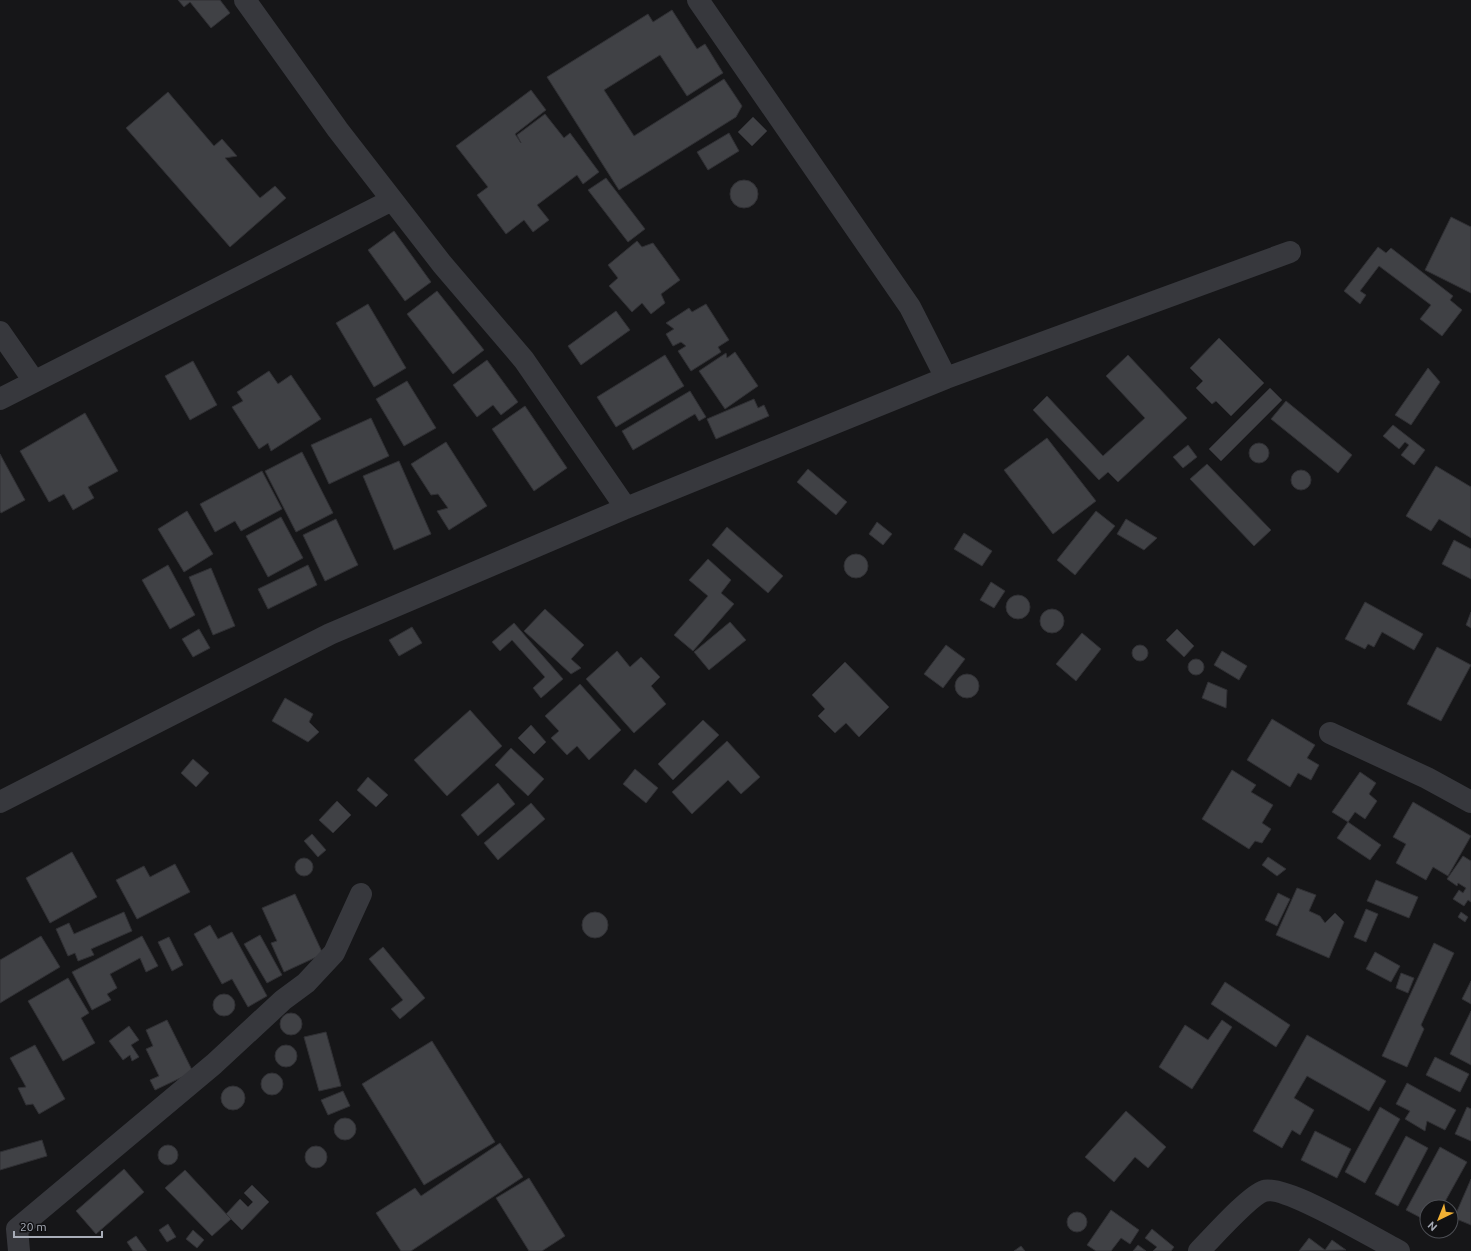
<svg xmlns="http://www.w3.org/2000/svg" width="1471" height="1251" font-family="Ubuntu,sans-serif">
  <rect width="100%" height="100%" fill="#161618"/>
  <path fill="#404145" stroke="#303034" d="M 178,0 L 220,0 L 230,13 L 211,28 L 190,2 L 184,7 Z
    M 672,10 L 697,49 L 705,44 L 723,73 L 687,96 L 660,55 L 604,90 L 634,136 L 724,79 L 742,106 L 736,117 L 619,190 L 547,77 L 648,14 L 653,22 Z
    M 531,90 L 546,110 L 515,134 L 521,143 L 517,135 L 545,114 L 564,138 L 570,133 L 599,172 L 583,184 L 577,175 L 537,205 L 549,220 L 533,232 L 524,220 L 506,234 L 477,195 L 488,187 L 456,146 Z
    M 168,92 L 214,146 L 222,139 L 237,156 L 225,158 L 260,198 L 275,186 L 286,198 L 230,247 L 126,128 Z
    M 753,117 L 767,131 L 752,146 L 738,132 Z
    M 729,133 L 739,151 L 708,170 L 697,152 Z
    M 606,178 L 645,229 L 628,242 L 588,190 Z
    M730 194a14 14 0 1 1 28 0a14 14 0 1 1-28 0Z
    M 1451,217 L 1471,227 L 1471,293 L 1425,270 Z
    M 394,231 L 431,282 L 405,301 L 368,250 Z
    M 637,241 L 642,247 L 653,243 L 680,280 L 661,294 L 665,303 L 651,314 L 642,303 L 632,312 L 609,286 L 618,278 L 608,265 Z
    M 1378,247 L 1386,253 L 1391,248 L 1453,296 L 1450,300 L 1462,310 L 1442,336 L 1420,319 L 1431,305 L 1379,266 L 1360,291 L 1366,295 L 1360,304 L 1344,291 Z
    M 437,291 L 484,350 L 453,374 L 407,314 Z
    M 368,304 L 406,368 L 374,387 L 336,323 Z
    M 706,304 L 729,340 L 718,347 L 721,352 L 691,371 L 678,351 L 686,346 L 681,342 L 673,346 L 666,334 L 674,329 L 666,323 L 689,308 L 692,312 Z
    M 616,311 L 630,330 L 581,365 L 568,346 Z
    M 1219,338 L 1264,383 L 1231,416 L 1216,401 L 1212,404 L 1196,388 L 1203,381 L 1190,368 Z
    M 735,352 L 758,386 L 725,409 L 699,371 L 726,353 L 727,358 Z
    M 665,355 L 684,386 L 616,427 L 597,397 Z
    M 1128,355 L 1187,418 L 1118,482 L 1108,472 L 1099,480 L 1033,410 L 1047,396 L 1103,456 L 1145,418 L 1106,376 Z
    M 487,360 L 518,402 L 501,415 L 493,405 L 477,417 L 453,385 Z
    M 193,361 L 217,405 L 190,420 L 165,376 Z
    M 1428,368 L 1440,382 L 1411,425 L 1395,415 Z
    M 269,371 L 278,384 L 291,375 L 321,419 L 271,451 L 268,443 L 259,449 L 232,407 L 243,401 L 237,392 Z
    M 407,381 L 436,428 L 404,446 L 376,399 Z
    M 1270,388 L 1282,400 L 1221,461 L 1209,449 Z
    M 690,391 L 706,417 L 699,421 L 695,414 L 633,450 L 622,431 Z
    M 754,399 L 758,408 L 764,405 L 769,416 L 716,439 L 707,419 Z
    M 1286,401 L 1352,455 L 1338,473 L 1271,419 Z
    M 525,406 L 567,468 L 534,491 L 492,429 Z
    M 85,413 L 118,471 L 88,487 L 94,498 L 73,510 L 64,494 L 49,502 L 20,451 Z
    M 371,418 L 389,456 L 329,484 L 311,445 Z
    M 1393,425 L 1425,450 L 1414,465 L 1401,455 L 1409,445 L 1405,442 L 1399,449 L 1383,436 Z
    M 1047,438 L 1096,501 L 1053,534 L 1004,470 Z
    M 446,442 L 487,506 L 449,530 L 437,511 L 448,508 L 438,494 L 431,495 L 411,464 Z
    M1249 453a10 10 0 1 1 20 0a10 10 0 1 1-20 0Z
    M 1188,445 L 1197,457 L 1183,468 L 1173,457 Z
    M 302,452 L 333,513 L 296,532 L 265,471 Z
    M 0,454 L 25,500 L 1,513 L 0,511 Z
    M 399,461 L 431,534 L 394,550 L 363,476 Z
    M 1207,464 L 1271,530 L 1254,546 L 1190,479 Z
    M 1436,466 L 1471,487 L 1471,538 L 1439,519 L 1431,531 L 1406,516 Z
    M 808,469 L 847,502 L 836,515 L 797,482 Z
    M1291 480a10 10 0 1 1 20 0a10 10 0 1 1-20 0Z
    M 262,471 L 282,509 L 241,531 L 235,521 L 215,532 L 200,504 Z
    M 187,511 L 213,554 L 184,572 L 158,529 Z
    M 1096,511 L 1115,526 L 1075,575 L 1057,560 Z
    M 281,517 L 303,558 L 268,577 L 246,536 Z
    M 336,519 L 358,565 L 325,581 L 303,535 Z
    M 1126,519 L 1157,538 L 1144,550 L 1117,534 Z
    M 877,522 L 892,534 L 883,545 L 869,534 Z
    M 727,527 L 783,576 L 768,593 L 712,545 Z
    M 964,533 L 992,551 L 982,566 L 954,549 Z
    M 1454,540 L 1471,549 L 1471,579 L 1442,564 Z
    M844 566a12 12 0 1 1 24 0a12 12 0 1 1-24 0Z
    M 708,559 L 731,580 L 721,593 L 734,604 L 693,651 L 674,635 L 708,596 L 689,580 Z
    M 168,565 L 195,615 L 170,629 L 142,580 Z
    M 308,565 L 317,585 L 268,609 L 258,589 Z
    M 211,568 L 235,626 L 213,635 L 189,577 Z
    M 991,582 L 1005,591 L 994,608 L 980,600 Z
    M1006 607a12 12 0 1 1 24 0a12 12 0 1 1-24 0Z
    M 1365,602 L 1423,634 L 1414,650 L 1382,632 L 1374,647 L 1368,644 L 1365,649 L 1345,639 Z
    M 545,609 L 584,645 L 571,659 L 581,668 L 571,674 L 524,631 Z
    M1040 621a12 12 0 1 1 24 0a12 12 0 1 1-24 0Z
    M 1471,612 L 1471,628 L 1466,625 Z
    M 730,622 L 746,640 L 709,670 L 694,652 Z
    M 514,623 L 563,679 L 541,698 L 533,688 L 545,677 L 512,640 L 500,651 L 492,642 Z
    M 412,627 L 422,643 L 399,656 L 389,640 Z
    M 199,629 L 210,648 L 193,657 L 182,639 Z
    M 1177,629 L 1194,646 L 1184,657 L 1166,640 Z
    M 1082,633 L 1101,649 L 1076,681 L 1056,664 Z
    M1132 653a8 8 0 1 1 16 0a8 8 0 1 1-16 0Z
    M 946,645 L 965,659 L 943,688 L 924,674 Z
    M 1437,647 L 1471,665 L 1441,721 L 1407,704 Z
    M 617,651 L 630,667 L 641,657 L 660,677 L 651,686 L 666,704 L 634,733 L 586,679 Z
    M 1222,651 L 1247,666 L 1239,680 L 1214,665 Z
    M1188 667a8 8 0 1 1 16 0a8 8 0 1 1-16 0Z
    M 845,662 L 889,707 L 859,737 L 846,723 L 835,733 L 818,716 L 825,709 L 812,695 Z
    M955 686a12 12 0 1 1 24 0a12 12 0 1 1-24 0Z
    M 1208,682 L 1227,690 L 1226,708 L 1202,698 Z
    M 580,684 L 621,730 L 589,760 L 577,746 L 567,755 L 551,738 L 559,731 L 545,716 Z
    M 285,698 L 313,714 L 309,722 L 319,732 L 308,742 L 272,721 Z
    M 470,710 L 502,746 L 447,796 L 414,760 Z
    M 1272,719 L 1315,745 L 1307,758 L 1319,765 L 1311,780 L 1298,773 L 1290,787 L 1247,760 Z
    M 703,720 L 719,735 L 673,780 L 658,764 Z
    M 531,725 L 546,742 L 534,754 L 518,738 Z
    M 727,741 L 760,777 L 741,794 L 728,780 L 692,814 L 672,792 Z
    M 511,748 L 544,779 L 528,796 L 495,765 Z
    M 193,759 L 209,773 L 196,787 L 181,773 Z
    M 635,769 L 658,788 L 646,803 L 623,784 Z
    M 1232,770 L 1256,785 L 1251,792 L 1273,805 L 1262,823 L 1271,829 L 1262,843 L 1255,841 L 1249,849 L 1202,819 Z
    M 1360,772 L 1376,783 L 1369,794 L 1377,801 L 1365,819 L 1355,812 L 1348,822 L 1381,845 L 1370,860 L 1337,838 L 1348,822 L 1332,812 Z
    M 368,777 L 388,795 L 376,807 L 357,790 Z
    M 498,783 L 515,804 L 478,836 L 461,815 Z
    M 337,801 L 351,815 L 333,833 L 319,820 Z
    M 1413,802 L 1471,836 L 1448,876 L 1433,867 L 1426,880 L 1396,863 L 1406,844 L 1393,837 Z
    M 531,803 L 545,819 L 498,860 L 484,843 Z
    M 312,834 L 326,850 L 318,857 L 304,841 Z
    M 72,852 L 97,897 L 50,923 L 26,878 Z
    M 1463,856 L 1471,861 L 1471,902 L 1468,900 L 1464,906 L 1453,899 L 1459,890 L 1463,893 L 1466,888 L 1458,883 L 1457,886 L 1447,879 Z
    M 1268,857 L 1286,869 L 1277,876 L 1262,865 Z
    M295 867a9 9 0 1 1 18 0a9 9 0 1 1-18 0Z
    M 175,864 L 190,892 L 137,919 L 116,880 L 144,866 L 150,877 Z
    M 1376,880 L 1418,897 L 1409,918 L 1367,901 Z
    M 1297,888 L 1316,895 L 1309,911 L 1320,916 L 1325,923 L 1335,913 L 1344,922 L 1329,958 L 1276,935 Z
    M 1278,893 L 1290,899 L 1277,926 L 1265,920 Z
    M 295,894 L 323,954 L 284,972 L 271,943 L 277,941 L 262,908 Z
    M 1366,909 L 1378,914 L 1366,942 L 1354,937 Z
    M582 925a13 13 0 1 1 26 0a13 13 0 1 1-26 0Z
    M 124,912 L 132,931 L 91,949 L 94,955 L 78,961 L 75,953 L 68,956 L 56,929 L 69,923 L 74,934 Z
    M 1461,912 L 1468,917 L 1465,922 L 1458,917 Z
    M 210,925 L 218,939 L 232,932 L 267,996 L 248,1007 L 232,979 L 222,984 L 194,934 Z
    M 260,935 L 282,975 L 267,983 L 244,944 Z
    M 41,936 L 60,967 L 0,1003 L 0,960 Z
    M 142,936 L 158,966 L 146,972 L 140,958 L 110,974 L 117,988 L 107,994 L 111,1000 L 92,1010 L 72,972 Z
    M 169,937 L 183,965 L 172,971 L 158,942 Z
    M 1434,943 L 1454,953 L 1421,1025 L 1424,1029 L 1407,1067 L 1382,1056 Z
    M 383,947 L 425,998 L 400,1019 L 391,1009 L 403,1000 L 369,959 Z
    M 1375,952 L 1400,966 L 1391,982 L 1366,969 Z
    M 1401,973 L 1414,978 L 1408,993 L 1396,988 Z
    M 68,978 L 89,1013 L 81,1018 L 95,1043 L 63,1061 L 28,1001 Z
    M 1471,981 L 1471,1004 L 1462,999 Z
    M 1225,982 L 1290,1025 L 1276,1047 L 1211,1004 Z
    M213 1005a11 11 0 1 1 22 0a11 11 0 1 1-22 0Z
    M 1471,1011 L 1471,1065 L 1450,1054 Z
    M280 1024a11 11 0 1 1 22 0a11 11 0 1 1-22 0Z
    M 167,1020 L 193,1072 L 155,1090 L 150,1080 L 159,1076 L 146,1049 L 153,1046 L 146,1030 Z
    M 1222,1020 L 1232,1027 L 1192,1089 L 1159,1067 L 1185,1025 L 1208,1040 Z
    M 129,1026 L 139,1040 L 131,1045 L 139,1057 L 132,1061 L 130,1055 L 123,1060 L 109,1041 Z
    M 326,1032 L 341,1086 L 319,1091 L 304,1037 Z
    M 1307,1035 L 1386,1081 L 1369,1111 L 1307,1076 L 1294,1098 L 1314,1110 L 1300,1135 L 1292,1130 L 1282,1148 L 1253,1131 Z
    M 432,1041 L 495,1142 L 424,1185 L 362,1084 Z
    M 35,1045 L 65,1099 L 39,1114 L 33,1104 L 26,1105 L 18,1088 L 26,1087 L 10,1058 Z
    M275 1056a11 11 0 1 1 22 0a11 11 0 1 1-22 0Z
    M 1435,1057 L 1469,1074 L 1460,1092 L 1426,1075 Z
    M261 1084a11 11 0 1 1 22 0a11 11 0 1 1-22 0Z
    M 1407,1083 L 1456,1110 L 1445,1130 L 1427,1121 L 1425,1131 L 1405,1119 L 1410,1111 L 1396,1104 Z
    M221 1098a12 12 0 1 1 24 0a12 12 0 1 1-24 0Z
    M 343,1091 L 350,1106 L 328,1115 L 321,1100 Z
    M 1380,1107 L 1400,1119 L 1365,1183 L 1345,1172 Z
    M 1467,1107 L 1471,1109 L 1471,1141 L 1455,1134 Z
    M 1126,1111 L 1166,1147 L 1148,1168 L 1135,1157 L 1114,1182 L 1085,1157 Z
    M334 1129a11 11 0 1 1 22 0a11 11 0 1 1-22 0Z
    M 1315,1131 L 1351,1149 L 1337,1178 L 1301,1160 Z
    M 1406,1136 L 1428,1148 L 1398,1206 L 1375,1194 Z
    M 42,1140 L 47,1156 L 0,1170 L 0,1152 Z
    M 500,1143 L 523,1177 L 411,1251 L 401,1251 L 376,1213 L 415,1188 L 421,1196 Z
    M158 1155a10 10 0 1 1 20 0a10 10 0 1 1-20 0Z
    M305 1157a11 11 0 1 1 22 0a11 11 0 1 1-22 0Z
    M 1440,1147 L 1467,1162 L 1442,1207 L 1427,1207 L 1427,1221 L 1406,1210 Z
    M 124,1169 L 144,1192 L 96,1234 L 76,1211 Z
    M 185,1170 L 231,1219 L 212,1236 L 165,1188 Z
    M 529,1178 L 565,1236 L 542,1251 L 529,1251 L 496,1198 Z
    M 1471,1179 L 1471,1225 L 1454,1218 Z
    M 252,1185 L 269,1202 L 242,1230 L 226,1214 L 240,1199 L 248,1207 L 253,1202 L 244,1193 Z
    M 1111,1210 L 1139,1230 L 1130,1244 L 1121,1238 L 1111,1251 L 1096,1251 L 1087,1245 Z
    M1067 1222a10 10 0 1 1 20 0a10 10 0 1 1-20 0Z
    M 168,1224 L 176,1237 L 167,1242 L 159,1230 Z
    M 1152,1229 L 1174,1247 L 1171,1251 L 1153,1251 L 1157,1247 L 1145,1238 Z
    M 193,1230 L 204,1240 L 197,1248 L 186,1239 Z
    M 136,1236 L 147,1251 L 133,1251 L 127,1242 Z
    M 1309,1238 L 1325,1250 L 1332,1240 L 1346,1250 L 1299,1251 Z
    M 1138,1245 L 1146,1251 L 1133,1251 Z
    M 1021,1246 L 1025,1251 L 1014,1251 Z"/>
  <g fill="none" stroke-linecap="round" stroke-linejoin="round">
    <path stroke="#37383d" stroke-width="22" d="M 245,0 L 338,130 L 442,264 L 524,360 L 626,508
      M 698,0 L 910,307 L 946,378
      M 0,332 L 34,381
      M 0,399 L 392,200
      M 1330,733 L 1427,778 L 1471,802
      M 0,802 L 330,634 L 626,508 L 946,378 L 1290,252
      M 19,1251 L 17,1229 L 214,1064 L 283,1000 L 306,983 L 334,953 L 361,894
      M 1199,1251 C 1211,1239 1250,1195 1264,1191 C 1285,1184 1375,1239 1399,1251"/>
  </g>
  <g transform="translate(1439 1219) rotate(223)"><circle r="19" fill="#111113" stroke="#4d4f55"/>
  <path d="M0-3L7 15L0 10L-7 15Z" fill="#f2b134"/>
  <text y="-6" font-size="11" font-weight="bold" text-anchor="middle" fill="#a8adb8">N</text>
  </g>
  <path d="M14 1231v6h88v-6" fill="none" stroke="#a8adb8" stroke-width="2"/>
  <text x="20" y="1231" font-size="12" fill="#a8adb8" stroke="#111113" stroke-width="3" paint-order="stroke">20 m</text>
</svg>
